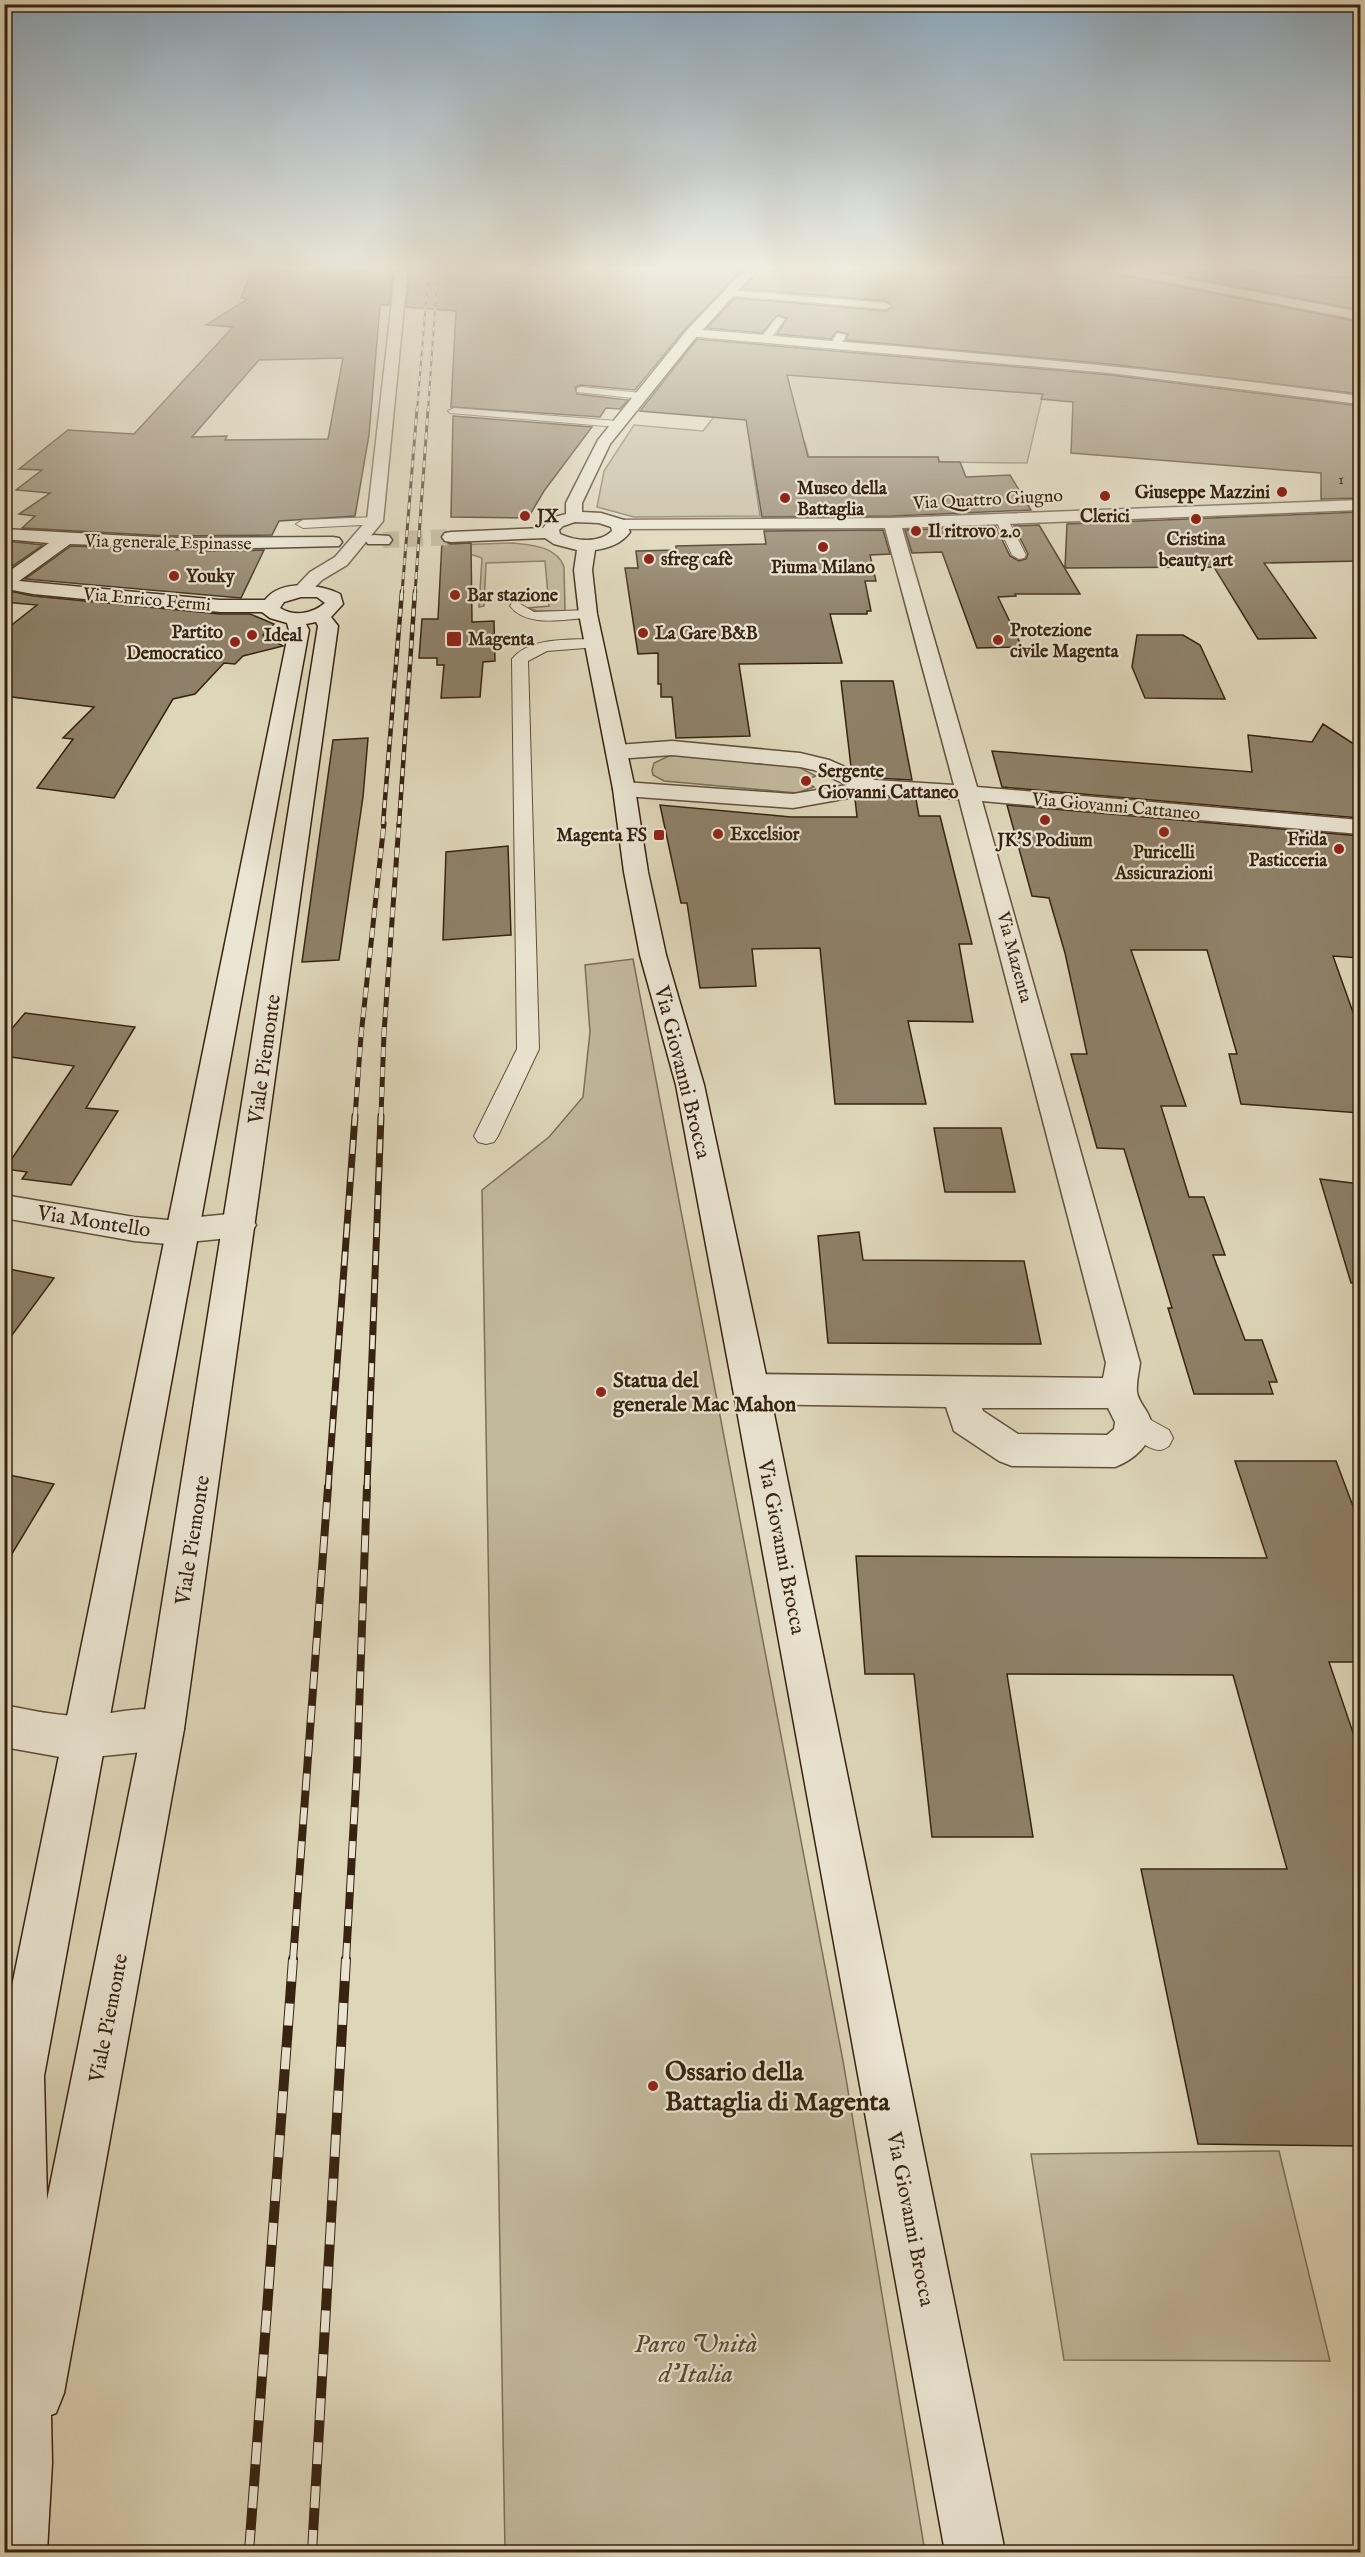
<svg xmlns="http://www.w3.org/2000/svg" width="1365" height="2557" font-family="'IM FELL English',serif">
  <rect width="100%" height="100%" fill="#ded6b9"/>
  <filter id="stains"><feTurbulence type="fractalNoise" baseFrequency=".00333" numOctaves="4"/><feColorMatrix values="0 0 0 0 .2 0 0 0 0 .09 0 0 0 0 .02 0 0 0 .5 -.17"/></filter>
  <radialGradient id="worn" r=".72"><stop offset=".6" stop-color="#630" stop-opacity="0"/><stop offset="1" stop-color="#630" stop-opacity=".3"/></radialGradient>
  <path fill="#c2b89c" stroke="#7c6e56" stroke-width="1.5" d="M 1124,266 L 1220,266 L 1289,270 L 1288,266 L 1314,266 L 1309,283 L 1313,302 Z
    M 765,373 L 1043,394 L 1027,463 L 940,462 L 938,457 L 809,457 L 805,443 L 772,443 L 774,455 L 751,456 L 760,516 L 634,517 L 597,507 L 604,471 L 634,425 L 703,431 L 731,395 Z
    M 513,543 C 531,545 557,546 564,567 L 565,611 L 537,611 L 527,608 L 549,606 L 545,561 L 486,563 L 484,606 L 479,607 L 482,558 L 455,549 L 453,545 Z
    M 673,754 L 797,766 L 816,776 L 810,778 L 809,784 L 814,787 L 797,793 L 664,781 L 653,775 L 652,770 L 654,763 Z
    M 633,959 L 843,2061 L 925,2552 L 505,2552 L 482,1190 L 549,1137 L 583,1097 L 590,1032 L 585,965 Z
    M 1279,2151 L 1330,2361 L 1064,2360 L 1031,2154 Z"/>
  <path fill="#8e8068" stroke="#372310" stroke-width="1.5" fill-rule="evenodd" d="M 254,266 L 394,266 L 389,305 L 380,305 L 369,435 L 355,516 L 279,521 L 272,535 L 168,536 L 22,528 L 35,516 L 19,514 L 50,493 L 16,490 L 42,470 L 19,469 L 68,430 L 134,434 L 233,327 L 206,325 L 248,299 L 241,298 ZM 343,358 L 328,439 L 225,440 L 227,436 L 192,437 L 259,360 Z
    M 410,266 L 745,266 L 685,329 L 635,390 L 581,385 L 575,387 L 577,394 L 628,400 L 620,409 L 606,408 L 600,417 L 451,407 L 456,311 L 406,307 Z
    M 763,266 L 1092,266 L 1100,271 L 1360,322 L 1360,394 L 1110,364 L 846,340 L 848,334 L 837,331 L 831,339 L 777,334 L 787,318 L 778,315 L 762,333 L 707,328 L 735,298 L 886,311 L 893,307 L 886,301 L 743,289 Z
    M 1130,266 L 1288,266 L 1292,275 L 1360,278 L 1360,310 Z
    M 697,339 L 1110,375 L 1360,406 L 1360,498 L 1321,499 L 1321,473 L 1071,453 L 1073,402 L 1041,399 L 1043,394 L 787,375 L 808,457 L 938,457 L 939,462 L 960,462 L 966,477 L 1010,475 L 1031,510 L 892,516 L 762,517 L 746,420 L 640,411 Z
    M 453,416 L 592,427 L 544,491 L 528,518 L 451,517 Z
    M 1360,512 L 1360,561 L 1264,563 L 1316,638 L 1258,639 L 1214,567 L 1065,568 L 1067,524 Z
    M 1039,525 L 1080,594 L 1015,594 L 1016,596 L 998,597 L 1022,647 L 977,648 L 942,552 L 912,553 L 905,530 L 996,527 L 1010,556 L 1019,561 L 1026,559 L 1028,554 L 1014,526 Z
    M 883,530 L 890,554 L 870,555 L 876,581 L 865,581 L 871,611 L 867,611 L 867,614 L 830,614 L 842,663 L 739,664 L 750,736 L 676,738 L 672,697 L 661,697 L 661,684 L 658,684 L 658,653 L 638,654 L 625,568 L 638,568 L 636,551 L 676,550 L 676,546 L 766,544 L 764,531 Z
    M 7,541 L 43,545 L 4,572 L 4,543 Z
    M 442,541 L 451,544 L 471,543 L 472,622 L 494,621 L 495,661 L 483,662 L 480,697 L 441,698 L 444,665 L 437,665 L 437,658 L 419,658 L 422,619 L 438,619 Z
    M 71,546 L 210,551 L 264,550 L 241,598 L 25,579 Z
    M 4,590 L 33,596 L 220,614 L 250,614 L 274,624 L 263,635 L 283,646 L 243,656 L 235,664 L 224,663 L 195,694 L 173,699 L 114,798 L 37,788 L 73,739 L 63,738 L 94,707 L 4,696 L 4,631 L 37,605 L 4,602 Z
    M 1137,635 L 1183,635 L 1200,645 L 1225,699 L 1145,698 L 1132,667 Z
    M 841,681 L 893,681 L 912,780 L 876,778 L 851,767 Z
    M 1323,724 L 1360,748 L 1360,818 L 1002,787 L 992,751 L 1252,772 L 1248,735 L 1312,742 Z
    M 368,738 L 363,797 L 339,960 L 302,962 L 333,740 Z
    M 871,796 L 916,799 L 919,816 L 940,816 L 972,944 L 959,944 L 973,1022 L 908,1021 L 926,1104 L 835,1104 L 820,948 L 752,949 L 756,986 L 700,988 L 687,903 L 681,903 L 660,805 L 791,817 L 857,817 L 855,799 Z
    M 1007,805 L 1360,836 L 1360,958 L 1333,956 L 1360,1032 L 1360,1113 L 1241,1104 L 1229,1054 L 1237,1054 L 1207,950 L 1131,950 L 1186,1106 L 1161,1106 L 1189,1197 L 1204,1197 L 1225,1255 L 1213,1255 L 1245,1340 L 1262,1340 L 1277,1382 L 1269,1382 L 1273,1394 L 1194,1394 L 1168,1308 L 1172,1308 L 1124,1149 L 1097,1148 L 1071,1054 L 1087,1054 L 1065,953 L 1049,898 L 1032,896 Z
    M 508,846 L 511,935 L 443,940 L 446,852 Z
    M 25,1013 L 135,1027 L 86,1108 L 118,1111 L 71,1185 L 22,1179 L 27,1172 L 5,1169 L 74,1066 L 4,1056 L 4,1038 Z
    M 934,1128 L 1001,1128 L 1015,1192 L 945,1192 Z
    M 1320,1179 L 1360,1184 L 1360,1282 L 1351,1283 Z
    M 859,1232 L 863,1260 L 1024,1261 L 1041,1344 L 828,1343 L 818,1236 Z
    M 4,1268 L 54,1278 L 4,1346 Z
    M 1235,1461 L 1336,1461 L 1360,1525 L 1360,1662 L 1329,1662 L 1360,1753 L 1360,2146 L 1198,2144 L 1141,1869 L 1287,1869 L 1233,1675 L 1007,1674 L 1033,1837 L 932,1837 L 914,1674 L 865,1674 L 856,1556 L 1267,1558 Z
    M 4,1474 L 54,1484 L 4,1567 Z"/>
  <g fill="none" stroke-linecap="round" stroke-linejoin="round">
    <path stroke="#bdb297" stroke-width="16" stroke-dasharray="16 8" stroke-linecap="butt" d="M 383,540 L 451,537"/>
    <defs>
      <path id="lane" d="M 727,290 L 886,303 L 891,306 L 886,309 L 724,295 L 724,291 Z
        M 777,317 L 785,319 L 769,341 L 761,341 L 760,339 Z
        M 837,333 L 846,335 L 840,346 L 836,347 L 831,344 Z
        M 581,387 L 642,393 L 647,396 L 642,399 L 577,392 L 577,388 Z
        M 454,408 L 617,421 L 623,424 L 617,427 L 450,413 L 448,411 Z
        M 1001,514 L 1007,518 L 1026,555 L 1024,558 L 1019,559 L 1012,555 L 995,518 Z
        M 375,517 L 380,518 L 382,521 L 380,524 L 303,528 L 296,524 L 303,520 Z
        M 517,602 L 534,612 L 588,610 L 595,614 L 588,618 C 563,619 527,628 510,606 L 512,603 Z
        M 593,639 L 601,644 L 598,647 L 547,651 L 528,661 L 539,1049 L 498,1136 L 494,1142 L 486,1144 L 478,1142 L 474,1136 L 517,1049 L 512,659 C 530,637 568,640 593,639 Z
        M 1133,1410 L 1169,1430 L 1173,1438 L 1169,1446 C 1166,1448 1163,1450 1159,1450 C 1148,1450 1124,1431 1119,1422 L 1123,1414 Z"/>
      <path id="street" d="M 396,266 L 408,266 L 383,521 L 347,565 L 322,580 L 307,595 L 295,595 L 292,591 L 310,572 L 335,557 L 367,520 Z
        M 1094,266 L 1118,266 L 1360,312 L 1360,320 L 1100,269 Z
        M 692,329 C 915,348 1138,365 1360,396 L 1360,404 L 1110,373 L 687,336 L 686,333 L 687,330 Z
        M 1360,500 L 1360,510 L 902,528 L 977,787 L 1360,820 L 1360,834 L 982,801 L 1140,1363 C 1139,1372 1136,1383 1137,1392 C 1138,1402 1149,1411 1151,1422 C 1155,1443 1132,1461 1115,1467 L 1012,1466 L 999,1461 L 954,1431 L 946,1407 L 751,1404 L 739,1399 L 733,1389 L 739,1379 L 751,1374 L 1103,1378 L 1106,1363 L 959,799 L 871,794 L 793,808 L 624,796 L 616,794 L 613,789 L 616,784 L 624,782 L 793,794 L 847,785 L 814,770 L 800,767 L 672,755 L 617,759 L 609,757 L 606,752 L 609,747 L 617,745 L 672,741 L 800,753 L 829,760 L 875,780 L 954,785 L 885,528 L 618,529 L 612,528 L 610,524 L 612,520 L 892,518 ZM 982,1408 L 1108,1408 L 1115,1422 L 1114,1429 L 1107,1435 L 1018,1434 L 983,1411 Z
        M 4,1195 L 134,1217 L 168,1220 L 240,1213 L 251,1217 L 256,1225 L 251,1233 L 240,1237 L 168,1244 L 134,1241 L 4,1218 Z
        M 4,1705 C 30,1710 56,1716 82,1716 C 114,1715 148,1702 178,1714 L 184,1729 L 178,1744 L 163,1750 L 83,1758 L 60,1757 L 4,1747 Z"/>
      <path id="secondary" d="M 748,266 L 761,266 L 697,336 L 610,444 L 582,503 L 582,512 L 601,513 L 624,520 L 630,532 C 621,544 609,548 595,550 L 592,570 L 597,614 L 635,789 L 648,872 L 666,955 L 704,1085 L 769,1389 L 1005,2552 L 945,2552 L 733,1389 L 676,1085 L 640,955 L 624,872 L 613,789 L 579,614 L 574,570 L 577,550 L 554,544 L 545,538 L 451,542 L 445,541 L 442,537 L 445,533 L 451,532 L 543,528 L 551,518 L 566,514 L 566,503 L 598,440 L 687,330 ZM 575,522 L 599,523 L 611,527 L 612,531 C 598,544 576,541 560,534 L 559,530 L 563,526 Z
        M 4,529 L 168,538 L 333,537 L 339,538 L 342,542 L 339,546 L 210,549 L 70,544 L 19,581 L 220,600 L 265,600 C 281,579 319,584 340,594 L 343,604 L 331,617 L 338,626 L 184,1729 L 64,2393 L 56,2413 L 51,2415 L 52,2463 L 47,2552 L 4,2552 L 4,2025 L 289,630 L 287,623 L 270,618 L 262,612 L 220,612 L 33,594 L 7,589 L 4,587 L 4,575 L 49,543 L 4,539 ZM 301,597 L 317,597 L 325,603 C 312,614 294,617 280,608 L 284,602 ZM 316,622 L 318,626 L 142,1729 L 47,2200 L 44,2076 L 309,630 L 306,624 Z
        M 374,535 L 389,536 L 392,540 L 389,544 L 368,544 L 365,540 L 368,536 Z"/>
    </defs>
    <use href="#lane" stroke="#61503a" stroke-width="2"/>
    <use href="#street" stroke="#61503a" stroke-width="3"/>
    <use href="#secondary" stroke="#372310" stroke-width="3"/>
    <use href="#lane" fill="#eae4d2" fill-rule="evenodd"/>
    <use href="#street" fill="#eae4d2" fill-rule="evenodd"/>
    <use href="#secondary" fill="#eae4d2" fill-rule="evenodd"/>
    <defs>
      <path id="rail-far6" d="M 417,411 L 429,266
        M 428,411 L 438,266"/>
      <path id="rail-far5" d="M 402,593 L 417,409
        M 415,593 L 428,409"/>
      <path id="rail-far4" d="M 383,824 L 402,591
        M 399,824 L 415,591"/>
      <path id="rail-far3" d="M 355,1117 L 361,1036 L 384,823
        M 381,1117 L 384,1033 L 399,823"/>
      <path id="rail-far2" d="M 328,1489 L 355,1116
        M 367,1489 L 381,1116"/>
      <path id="rail-far1" d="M 293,1960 L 328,1487
        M 346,1960 L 357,1766 L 367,1487"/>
      <path id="rail" d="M 249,2552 L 293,1959
        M 312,2552 L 346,1959"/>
    </defs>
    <use href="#rail-far6" stroke="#372310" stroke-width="2"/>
    <use href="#rail-far5" stroke="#372310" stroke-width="3"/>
    <use href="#rail-far4" stroke="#372310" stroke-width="4.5"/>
    <use href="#rail-far3" stroke="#372310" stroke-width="5"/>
    <use href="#rail-far2" stroke="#372310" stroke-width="7"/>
    <use href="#rail-far1" stroke="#372310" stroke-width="8"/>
    <use href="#rail" stroke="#372310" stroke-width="10"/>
    <use href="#rail-far6" stroke="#eae4d2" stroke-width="1.5" stroke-dasharray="5" stroke-linecap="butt"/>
    <use href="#rail-far5" stroke="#eae4d2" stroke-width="2" stroke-dasharray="7" stroke-linecap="butt"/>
    <use href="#rail-far4" stroke="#eae4d2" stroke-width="3" stroke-dasharray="8" stroke-linecap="butt"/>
    <use href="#rail-far3" stroke="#eae4d2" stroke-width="4" stroke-dasharray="10" stroke-linecap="butt"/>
    <use href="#rail-far2" stroke="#eae4d2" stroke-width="4.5" stroke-dasharray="14" stroke-linecap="butt"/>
    <use href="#rail-far1" stroke="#eae4d2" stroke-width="6" stroke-dasharray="17" stroke-linecap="butt"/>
    <use href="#rail" stroke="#eae4d2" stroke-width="8" stroke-dasharray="22" stroke-linecap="butt"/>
  </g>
  <linearGradient id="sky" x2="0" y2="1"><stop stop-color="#8da9be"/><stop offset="0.43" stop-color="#f0ede0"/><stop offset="1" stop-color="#f0ede0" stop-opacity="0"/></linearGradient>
  <rect width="1365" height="624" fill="url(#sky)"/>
  <g fill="#8f2418" stroke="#eae4d2" stroke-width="2">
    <circle cx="1282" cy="492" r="6"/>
    <circle cx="1105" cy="496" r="6"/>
    <circle cx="785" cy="498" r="6"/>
    <circle cx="525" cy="516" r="6"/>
    <circle cx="1196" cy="519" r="6"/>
    <circle cx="916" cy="531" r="6"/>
    <circle cx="823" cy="547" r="6"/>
    <circle cx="649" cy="559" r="6"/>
    <circle cx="174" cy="576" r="6"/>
    <circle cx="455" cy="595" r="6"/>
    <circle cx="643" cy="633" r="6"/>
    <circle cx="252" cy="635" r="6"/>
    <rect x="446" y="631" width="16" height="16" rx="3"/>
    <circle cx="998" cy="640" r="6"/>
    <circle cx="235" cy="642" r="6"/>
    <circle cx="806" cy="781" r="6"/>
    <circle cx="1045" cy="820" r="6"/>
    <circle cx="1164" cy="832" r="6"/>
    <circle cx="718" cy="834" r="6"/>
    <rect x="653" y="829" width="12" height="12" rx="3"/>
    <circle cx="1339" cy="849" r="6"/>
    <circle cx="601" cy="1392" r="6"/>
    <circle cx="653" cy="2086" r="6"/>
  </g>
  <g text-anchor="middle" stroke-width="4.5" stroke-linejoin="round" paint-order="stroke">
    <g font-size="15" fill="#4d3a26">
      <text x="1341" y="484">1</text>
    </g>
    <g font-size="18" font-weight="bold" fill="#372310" stroke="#eae4d2" text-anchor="start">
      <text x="797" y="494">Museo della<tspan x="797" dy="21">Battaglia</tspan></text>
      <text x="1270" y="498" text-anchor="end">Giuseppe Mazzini</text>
      <text x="537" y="522">JX</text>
      <text x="1105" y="522" text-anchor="middle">Clerici</text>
      <text x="928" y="537">Il ritrovo 2.0</text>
      <text x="1196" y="545" text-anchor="middle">Cristina<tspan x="1196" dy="21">beauty art</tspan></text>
      <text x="661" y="565">sfreg cafè</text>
      <text x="823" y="573" text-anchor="middle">Piuma Milano</text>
      <text x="186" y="582">Youky</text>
      <text x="467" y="601">Bar stazione</text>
      <text x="1010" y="636">Protezione<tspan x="1010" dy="21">civile Magenta</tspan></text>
      <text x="223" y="638" text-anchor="end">Partito<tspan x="223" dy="21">Democratico</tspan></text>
      <text x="655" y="639">La Gare B&amp;B</text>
      <text x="264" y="641">Ideal</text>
      <text x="468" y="645">Magenta</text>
      <text x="818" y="777">Sergente<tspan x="818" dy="21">Giovanni Cattaneo</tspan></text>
      <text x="730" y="840">Excelsior</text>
      <text x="647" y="841" text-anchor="end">Magenta FS</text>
      <text x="1327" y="845" text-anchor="end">Frida<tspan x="1327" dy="21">Pasticceria</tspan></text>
      <text x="1045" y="846" text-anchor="middle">JK'S Podium</text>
      <text x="1164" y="858" text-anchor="middle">Puricelli<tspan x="1164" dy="21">Assicurazioni</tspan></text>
    </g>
    <g font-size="18" fill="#372310" stroke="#eae4d2">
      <text transform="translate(988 499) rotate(-3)" y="6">Via Quattro Giugno</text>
      <text transform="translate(168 542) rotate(1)" y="6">Via generale Espinasse</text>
      <text transform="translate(147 599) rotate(5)" y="6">Via Enrico Fermi</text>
      <text transform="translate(1116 806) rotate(5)" y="6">Via Giovanni Cattaneo</text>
      <text transform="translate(1015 957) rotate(75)" y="6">Via Mazenta</text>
    </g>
    <g font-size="21" fill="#372310" stroke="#eae4d2">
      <text transform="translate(264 1059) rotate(-82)" y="7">Viale Piemonte</text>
      <text transform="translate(683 1072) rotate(76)" y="7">Via Giovanni Brocca</text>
      <text transform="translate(94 1221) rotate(9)" y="7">Via Montello</text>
      <text transform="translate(192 1540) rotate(-81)" y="7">Viale Piemonte</text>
      <text transform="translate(782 1547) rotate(79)" y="7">Via Giovanni Brocca</text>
      <text transform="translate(108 2018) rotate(-79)" y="7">Viale Piemonte</text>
      <text transform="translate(911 2219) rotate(79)" y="7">Via Giovanni Brocca</text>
    </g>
    <g font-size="21" font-weight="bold" fill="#372310" stroke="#eae4d2" text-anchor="start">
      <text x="613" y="1387">Statua del<tspan x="613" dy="24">generale Mac Mahon</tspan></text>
    </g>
    <g font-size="26" font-weight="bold" fill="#372310" stroke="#eae4d2" text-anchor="start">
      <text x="665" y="2080">Ossario della<tspan x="665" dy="30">Battaglia di Magenta</tspan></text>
    </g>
    <g font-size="26" font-style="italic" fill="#5a4833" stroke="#eae4d2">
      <text x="696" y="2352">Parco Unità<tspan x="696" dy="30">d'Italia</tspan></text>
    </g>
  </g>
  <rect width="1365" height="2557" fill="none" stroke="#ded6b9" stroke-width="24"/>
  <rect x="6" y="6" width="1353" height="2545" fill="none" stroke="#372310" stroke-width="3"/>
  <rect x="12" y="12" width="1341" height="2533" fill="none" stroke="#372310" stroke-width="1.5"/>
  <rect width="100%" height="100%" filter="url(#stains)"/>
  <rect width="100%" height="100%" fill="url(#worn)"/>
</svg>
